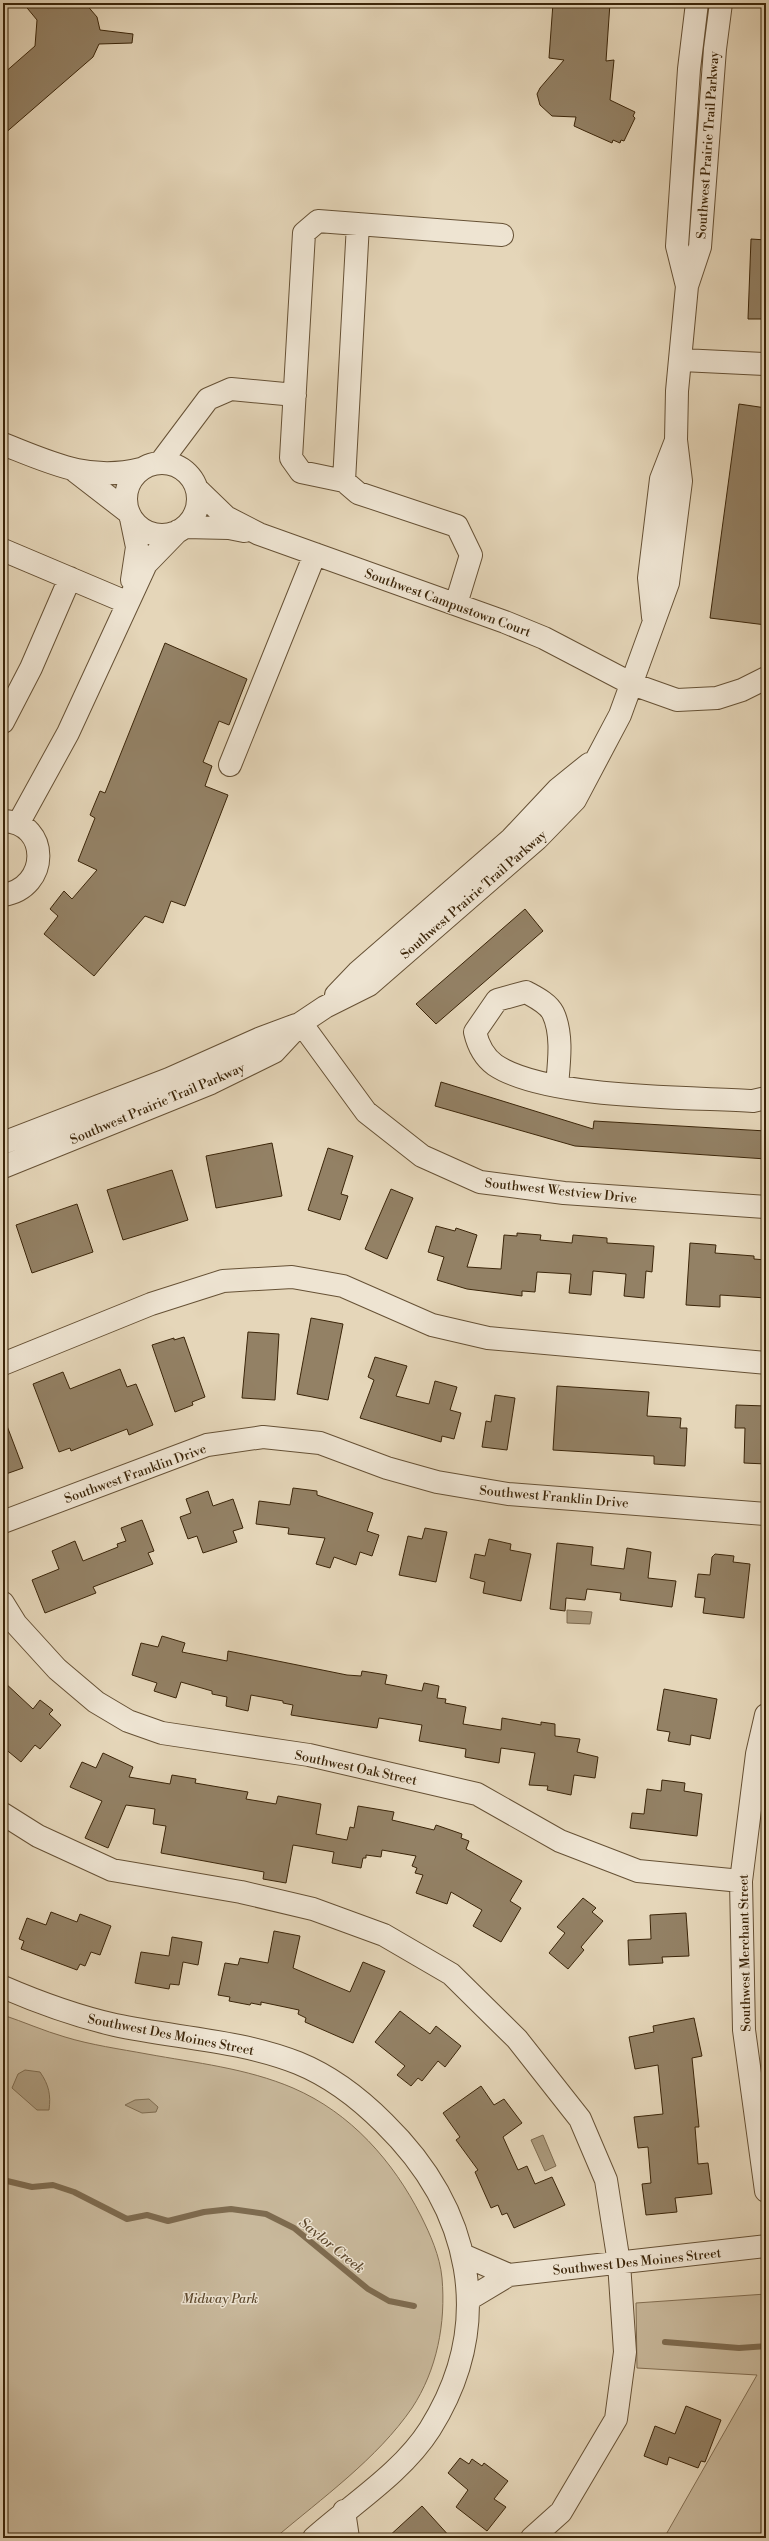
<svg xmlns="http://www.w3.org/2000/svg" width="769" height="2541" font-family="'Libre Bodoni',serif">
  <rect width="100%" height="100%" fill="#e5d6b9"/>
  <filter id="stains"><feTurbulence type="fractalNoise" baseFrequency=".005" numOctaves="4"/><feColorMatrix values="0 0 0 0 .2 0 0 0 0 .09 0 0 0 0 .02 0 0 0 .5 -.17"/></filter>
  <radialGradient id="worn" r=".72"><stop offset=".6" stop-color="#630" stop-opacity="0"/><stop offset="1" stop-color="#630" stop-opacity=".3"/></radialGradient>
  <path fill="#c8b89b" stroke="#826e52" d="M 3,2015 C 24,2022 44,2031 65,2037 C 91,2045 120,2049 147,2054 C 196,2063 246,2068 293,2088 C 351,2113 393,2161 421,2216 C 430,2234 440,2256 442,2278 C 446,2323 437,2370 412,2408 C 377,2459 322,2498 275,2538 L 3,2538 Z
    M 766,2294 L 766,2538 L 664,2538 L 757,2375 L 637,2368 L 636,2303 Z"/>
  <path fill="#ab9a7d" stroke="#7e6b4f" d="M 567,1610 L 592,1612 L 590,1624 L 567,1623 Z
    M 25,2070 L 40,2072 C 49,2085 51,2095 49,2110 L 37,2110 L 12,2088 L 18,2074 Z
    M 149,2099 L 158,2107 L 156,2112 L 142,2113 L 125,2105 L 135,2100 Z
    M 543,2135 L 556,2166 L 545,2171 L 531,2140 Z"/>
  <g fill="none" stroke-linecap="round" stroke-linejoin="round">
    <path stroke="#7e6b4f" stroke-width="6" d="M 3,2180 L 32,2187 L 53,2185 L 74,2192 L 127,2219 L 147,2215 L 168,2221 L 204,2212 L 231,2209 L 266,2214 L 294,2228 L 368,2289 L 389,2301 L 414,2306
      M 665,2342 L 739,2348 L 766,2346"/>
  </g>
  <path fill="#938165" stroke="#3b2509" d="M 23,3 L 85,3 L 97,17 L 100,30 L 133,34 L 132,43 L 99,44 L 93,57 L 3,135 L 3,74 L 35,46 L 37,20 Z
    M 553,3 L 610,3 L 606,61 L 614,60 L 610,100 L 635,112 L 633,116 L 635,118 L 624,141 L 621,140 L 620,143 L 613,140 L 612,143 L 585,131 L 574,126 L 576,117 L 552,116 L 540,105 L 537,94 L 540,88 L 564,60 L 549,58 Z
    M 751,239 L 766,240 L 766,319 L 748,319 Z
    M 739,404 L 766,408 L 766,625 L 710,618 Z
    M 165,643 L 247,679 L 229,725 L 219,721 L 203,762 L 212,766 L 205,786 L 228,795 L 185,906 L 171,901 L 163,923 L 145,916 L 94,976 L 44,934 L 58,916 L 50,909 L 64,891 L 72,899 L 97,870 L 78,861 L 95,818 L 90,815 L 100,791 L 105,793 Z
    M 525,909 L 543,931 L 436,1024 L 416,1004 Z
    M 441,1082 L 593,1129 L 594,1121 L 766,1131 L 766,1159 L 575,1146 L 435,1106 Z
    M 272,1143 L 282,1196 L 216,1208 L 206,1156 Z
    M 328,1148 L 353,1156 L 341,1194 L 348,1196 L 340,1220 L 308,1210 Z
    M 172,1170 L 188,1220 L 123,1240 L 107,1190 Z
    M 391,1189 L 413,1198 L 387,1259 L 365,1249 Z
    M 77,1204 L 93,1252 L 32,1273 L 16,1225 Z
    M 436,1226 L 455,1231 L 456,1228 L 477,1235 L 467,1267 L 501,1269 L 504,1235 L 517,1236 L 517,1233 L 541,1235 L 540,1240 L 572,1243 L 573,1235 L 607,1238 L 607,1243 L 654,1246 L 652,1272 L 646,1271 L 644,1298 L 624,1296 L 626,1274 L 593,1271 L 591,1295 L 569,1293 L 571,1274 L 537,1272 L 535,1292 L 522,1291 L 522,1296 L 467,1289 L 437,1280 L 444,1257 L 428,1252 Z
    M 690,1243 L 716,1245 L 715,1253 L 754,1256 L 754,1259 L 766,1260 L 766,1298 L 720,1295 L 720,1307 L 686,1305 Z
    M 311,1318 L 343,1324 L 328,1400 L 297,1394 Z
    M 248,1332 L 279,1334 L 275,1400 L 242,1398 Z
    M 184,1337 L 205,1397 L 192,1402 L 193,1405 L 175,1412 L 152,1345 L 174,1338 L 174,1340 Z
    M 375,1357 L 407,1366 L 396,1396 L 429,1404 L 435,1381 L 457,1387 L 450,1410 L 461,1413 L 454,1439 L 442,1436 L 441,1442 L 360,1418 L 374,1380 L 368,1377 Z
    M 120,1369 L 127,1387 L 136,1384 L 153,1425 L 129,1435 L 127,1429 L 71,1451 L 70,1448 L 59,1452 L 33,1384 L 63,1372 L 70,1389 Z
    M 557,1386 L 649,1392 L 647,1416 L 681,1418 L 680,1428 L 687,1428 L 685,1466 L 654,1464 L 654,1456 L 553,1450 Z
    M 495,1395 L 515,1398 L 507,1450 L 482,1447 L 486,1421 L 491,1422 Z
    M 736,1405 L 766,1406 L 766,1464 L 744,1463 L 745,1428 L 735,1428 Z
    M 4,1418 L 23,1468 L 3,1475 L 3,1419 Z
    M 293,1488 L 317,1491 L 317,1495 L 373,1513 L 367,1531 L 379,1535 L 372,1556 L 360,1552 L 356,1565 L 334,1557 L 330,1568 L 316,1564 L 325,1538 L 288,1534 L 289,1528 L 256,1524 L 259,1501 L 290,1505 Z
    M 208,1491 L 213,1506 L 233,1499 L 243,1528 L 233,1531 L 237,1542 L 203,1553 L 197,1536 L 188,1539 L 180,1517 L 191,1513 L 186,1499 Z
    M 142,1520 L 154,1551 L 148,1553 L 153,1564 L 93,1587 L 96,1593 L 45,1613 L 32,1580 L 59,1569 L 52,1551 L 75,1541 L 83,1561 L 118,1547 L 117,1544 L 126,1541 L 121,1528 Z
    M 425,1528 L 447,1532 L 436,1582 L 399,1575 L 408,1536 L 422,1539 Z
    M 489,1539 L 511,1544 L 510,1550 L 531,1554 L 521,1601 L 483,1593 L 485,1582 L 470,1578 L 475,1554 L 485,1556 Z
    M 557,1543 L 593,1547 L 591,1565 L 624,1569 L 627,1548 L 651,1552 L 648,1578 L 676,1581 L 672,1607 L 620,1600 L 621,1593 L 587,1589 L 585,1600 L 566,1598 L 565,1611 L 550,1609 Z
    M 715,1554 L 734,1556 L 733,1562 L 750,1564 L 744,1618 L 703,1613 L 705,1598 L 695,1597 L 698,1574 L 710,1575 L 712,1557 Z
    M 162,1636 L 185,1643 L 182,1652 L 227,1661 L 228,1651 L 347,1675 L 361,1676 L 362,1671 L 387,1675 L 385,1684 L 422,1691 L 424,1683 L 439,1686 L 437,1698 L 446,1699 L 445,1703 L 466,1707 L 463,1724 L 501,1730 L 502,1718 L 541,1725 L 541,1722 L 555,1724 L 555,1736 L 580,1739 L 577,1752 L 598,1757 L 595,1778 L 574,1775 L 571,1795 L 547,1790 L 548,1786 L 529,1785 L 535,1753 L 501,1748 L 499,1763 L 465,1757 L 466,1749 L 419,1741 L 422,1725 L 379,1718 L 377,1728 L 316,1719 L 291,1715 L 293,1705 L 283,1703 L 283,1701 L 251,1695 L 248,1711 L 226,1706 L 227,1697 L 212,1694 L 212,1691 L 181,1682 L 176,1698 L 154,1691 L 157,1683 L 132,1675 L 141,1643 L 158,1647 Z
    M 3,1681 L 33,1709 L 40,1700 L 53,1710 L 49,1714 L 61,1725 L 40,1749 L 35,1745 L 21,1762 L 3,1747 Z
    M 664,1689 L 717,1699 L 710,1739 L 691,1735 L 690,1745 L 668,1741 L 670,1732 L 657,1730 Z
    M 103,1753 L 133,1767 L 129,1777 L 170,1784 L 172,1775 L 196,1779 L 195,1783 L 248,1792 L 246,1799 L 276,1804 L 278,1796 L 321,1804 L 316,1834 L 347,1840 L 350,1827 L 354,1828 L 358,1806 L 394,1812 L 392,1820 L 434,1830 L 436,1825 L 462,1834 L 461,1838 L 469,1841 L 466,1849 L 522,1881 L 510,1901 L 521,1908 L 501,1942 L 473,1926 L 482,1910 L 451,1892 L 447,1904 L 416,1893 L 423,1875 L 415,1873 L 417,1868 L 412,1866 L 416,1856 L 382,1850 L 381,1857 L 366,1855 L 366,1858 L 363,1858 L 361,1868 L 332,1863 L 334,1852 L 293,1845 L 286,1883 L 263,1879 L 264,1872 L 161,1853 L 166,1826 L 153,1824 L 155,1809 L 126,1805 L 108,1848 L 85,1838 L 102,1801 L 70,1787 L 82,1762 L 96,1768 Z
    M 662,1780 L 685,1783 L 684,1791 L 702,1794 L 697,1836 L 630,1828 L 632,1813 L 644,1814 L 647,1789 L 661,1791 Z
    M 583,1898 L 596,1908 L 592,1912 L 603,1921 L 581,1947 L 584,1950 L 568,1969 L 549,1953 L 565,1933 L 557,1927 Z
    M 51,1912 L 77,1922 L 80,1914 L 111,1926 L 100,1955 L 91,1952 L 85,1966 L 80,1964 L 77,1970 L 21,1949 L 24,1941 L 19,1939 L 27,1918 L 46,1925 Z
    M 686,1913 L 689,1956 L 662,1957 L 663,1963 L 629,1965 L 628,1940 L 651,1939 L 650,1915 Z
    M 274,1931 L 300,1936 L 293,1968 L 350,1992 L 363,1962 L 385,1971 L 353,2043 L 305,2022 L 306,2018 L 298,2014 L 299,2010 L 261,2002 L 261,2005 L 251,2003 L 250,2005 L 229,2001 L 230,1997 L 218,1995 L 225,1963 L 238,1965 L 240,1958 L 268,1963 Z
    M 172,1937 L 202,1942 L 198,1965 L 183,1962 L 179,1985 L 170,1984 L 169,1989 L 135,1983 L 141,1952 L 169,1956 Z
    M 400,2011 L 430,2034 L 436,2026 L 461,2046 L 445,2067 L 438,2061 L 422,2081 L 418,2078 L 411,2086 L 397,2075 L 405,2066 L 375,2042 Z
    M 694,2018 L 702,2056 L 692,2058 L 699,2127 L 695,2127 L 698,2164 L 708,2163 L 712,2194 L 675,2198 L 677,2212 L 646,2215 L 642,2184 L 651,2183 L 648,2147 L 638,2148 L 634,2117 L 663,2114 L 658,2065 L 635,2069 L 629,2037 L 654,2032 L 653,2026 Z
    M 481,2086 L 494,2105 L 504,2099 L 522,2123 L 503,2137 L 518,2170 L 527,2166 L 535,2184 L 552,2177 L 565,2205 L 514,2228 L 507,2213 L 502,2215 L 498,2205 L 491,2208 L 475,2172 L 478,2170 L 456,2140 L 460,2137 L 443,2113 Z
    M 686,2406 L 721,2420 L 705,2462 L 701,2461 L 698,2468 L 669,2457 L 667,2465 L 644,2456 L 655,2426 L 675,2434 Z
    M 460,2458 L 469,2464 L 472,2459 L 482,2466 L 484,2463 L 508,2481 L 494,2499 L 506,2507 L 487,2531 L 456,2507 L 468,2490 L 448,2473 Z
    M 422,2506 L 451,2538 L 387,2538 Z"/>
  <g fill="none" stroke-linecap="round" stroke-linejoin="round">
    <defs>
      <path id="minor" d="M 687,286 L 677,246 L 689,69 L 697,3
        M 682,360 L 766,364
        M 3,444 C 51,463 89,482 141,469
        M126 499a36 36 0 1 1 72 0a36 36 0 1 1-72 0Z
        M 160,463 L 208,399 L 231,389 L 295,395
        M 75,471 L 128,512
        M 344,481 L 358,224
        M 197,489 L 226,517 L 259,534 L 505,622 L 544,638 L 632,684 L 677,700 L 717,698 L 742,690 L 766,678
        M 131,518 L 137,547 L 132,580
        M 185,527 L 229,528 L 244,531
        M 3,550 L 126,602
        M 456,604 L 471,555 L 457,526 L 358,493 L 344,481 L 301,472 L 291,458 L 304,233 L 318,221 L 502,235
        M 653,617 L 649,578 L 661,479 L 675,443
        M 3,722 L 31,668 L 70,578
        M 230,765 L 315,554
        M 18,824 L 68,733 L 146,564 L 178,531
        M 3,895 C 50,888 50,823 4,821
        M 336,995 L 358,972 L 511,839 L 558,789 L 589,764
        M 301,1023 L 366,1112 L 422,1156 L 480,1182 L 564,1193 L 766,1207
        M 557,1085 C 559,1063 563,1034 553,1013 C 548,1003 535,997 526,992 L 497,1000 L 475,1032 C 478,1045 484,1057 495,1065 C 546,1099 690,1097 753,1101 L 766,1098
        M 3,1143 L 169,1079 L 261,1038 L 296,1025
        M 3,1167 L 211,1083 L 274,1052 L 301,1023 L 325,1007 L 369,985 L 537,839 L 575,800 L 620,715 L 668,583 L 681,481 L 676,440 L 677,391 L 687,286 L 700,247 L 715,49 L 721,3
        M 3,1364 L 151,1304 L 223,1281 L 292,1277 L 343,1286 L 432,1325 L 488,1338 L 766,1363
        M 3,1522 L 207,1445 L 263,1437 L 320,1443 L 387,1468 L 437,1482 L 508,1494 L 766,1514
        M 3,1603 L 16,1624 L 57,1669 L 96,1702 L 128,1721 L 162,1733 L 309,1755 L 477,1794 L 560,1841 L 638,1871 L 741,1881
        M 766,1715 L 757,1754 L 741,1881 L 744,2030 L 766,2191
        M 3,1814 L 38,1836 L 112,1870 L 241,1892 L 313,1909 L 384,1935 L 451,1974 L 517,2039 L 580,2119 L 606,2180 L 619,2263 L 625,2352 L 616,2419 L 561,2512 L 532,2538
        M 3,1987 C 40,2003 76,2016 115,2025 C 176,2038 240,2040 298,2063 C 330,2076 360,2099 384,2123 C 471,2208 497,2322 430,2429 C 402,2473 352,2504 314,2538
        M 463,2255 L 509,2275 L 469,2299
        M 509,2275 L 766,2246
        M 344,2511 L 348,2538"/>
    </defs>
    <use href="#minor" stroke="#665135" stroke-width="24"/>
    <use href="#minor" stroke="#eee4d2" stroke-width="22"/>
  </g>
  <g text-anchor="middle" stroke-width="3" stroke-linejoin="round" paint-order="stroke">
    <g font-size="13" fill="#3b2509" stroke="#eee4d2">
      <text transform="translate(707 145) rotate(-86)" y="5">Southwest Prairie Trail Parkway</text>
      <text transform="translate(448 602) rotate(20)" y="5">Southwest Campustown Court</text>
      <text transform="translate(473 894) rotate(-41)" y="5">Southwest Prairie Trail Parkway</text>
      <text transform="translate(157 1103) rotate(-23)" y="5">Southwest Prairie Trail Parkway</text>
      <text transform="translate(561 1190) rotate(6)" y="5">Southwest Westview Drive</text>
      <text transform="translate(135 1473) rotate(-20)" y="5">Southwest Franklin Drive</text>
      <text transform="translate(554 1496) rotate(5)" y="5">Southwest Franklin Drive</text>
      <text transform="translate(356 1767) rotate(12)" y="5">Southwest Oak Street</text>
      <text transform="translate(744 1953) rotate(-91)" y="5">Southwest Merchant Street</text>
      <text transform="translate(171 2034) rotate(11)" y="5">Southwest Des Moines Street</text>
      <text transform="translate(637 2261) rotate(-6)" y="5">Southwest Des Moines Street</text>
    </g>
    <g font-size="13" font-style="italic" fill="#5e4a2e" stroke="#eee4d2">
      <text x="220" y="2303">Midway Park</text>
    </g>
    <g font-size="14" font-style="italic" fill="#5d482c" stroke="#eee4d2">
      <text transform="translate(332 2245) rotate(39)" y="5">Saylor Creek</text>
    </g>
  </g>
  <rect width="769" height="2541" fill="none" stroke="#e5d6b9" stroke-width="16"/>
  <rect x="4" y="4" width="761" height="2533" fill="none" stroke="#3b2509" stroke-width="2"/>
  <rect x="8" y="8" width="753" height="2525" fill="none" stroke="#3b2509"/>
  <rect width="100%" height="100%" filter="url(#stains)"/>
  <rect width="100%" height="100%" fill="url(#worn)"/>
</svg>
